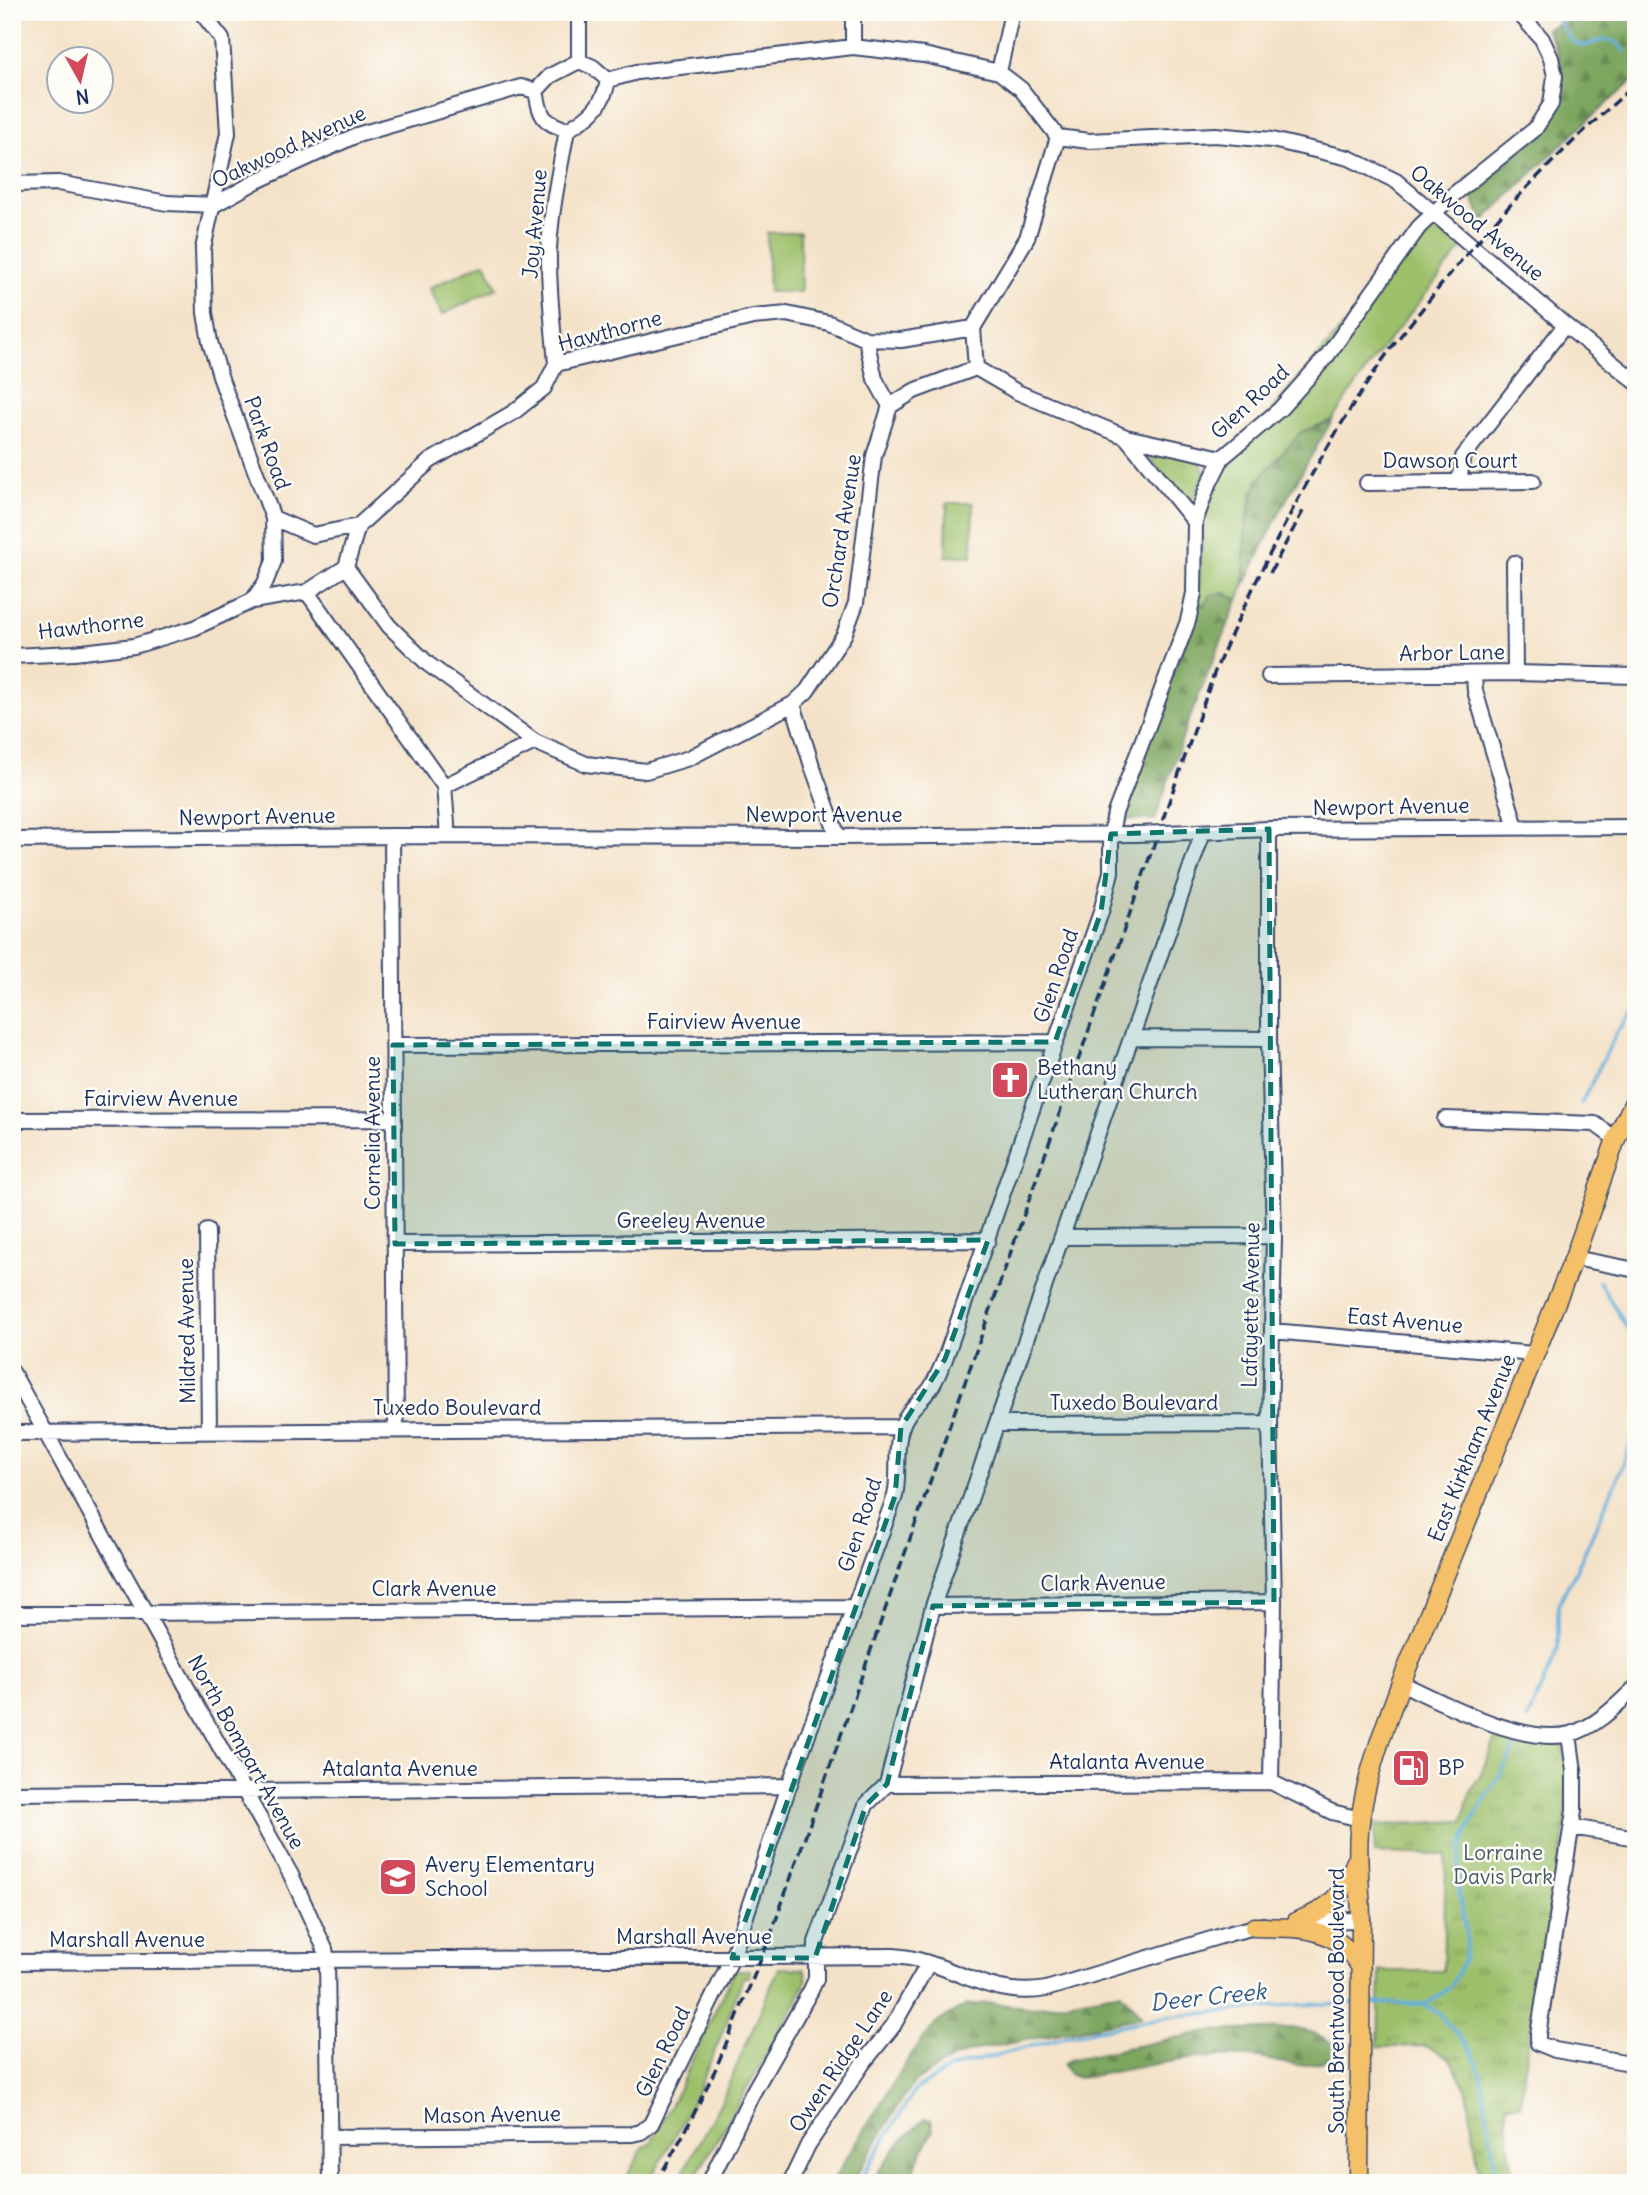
<svg xmlns="http://www.w3.org/2000/svg" width="1648" height="2195" font-family="Delius,sans-serif">
  <defs>
    <pattern id="forest-firs" width="22" height="20" patternUnits="userSpaceOnUse" patternTransform="scale(1.75)"><rect width="22" height="20" fill="#7da65e"/><path d="M5 1l3.5 6h-7zM16 11l3.5 6h-7z" fill="#668851"/></pattern>
    <pattern id="park-tufts" width="24" height="20" patternUnits="userSpaceOnUse" patternTransform="scale(1.75)"><rect width="24" height="20" fill="#9cc06a"/><path d="M3 7l-1-3M5 7V3M7 7l1-3M15 17l-1-3M17 17v-4M19 17l1-3" fill="none" stroke="#7e9c5a"/></pattern>
  </defs>
  <rect width="100%" height="100%" fill="#fdfcf7"/>
  <filter id="ink" filterUnits="userSpaceOnUse"><feTurbulence type="fractalNoise" baseFrequency=".0143" numOctaves="2"/><feDisplacementMap in="SourceGraphic" scale="14" xChannelSelector="R" yChannelSelector="G"/><feConvolveMatrix kernelMatrix="1 2 1 2 8 2 1 2 1" color-interpolation-filters="sRGB"/></filter>
  <filter id="wash" filterUnits="userSpaceOnUse"><feTurbulence type="fractalNoise" baseFrequency=".00686" numOctaves="4" result="noise"/><feDisplacementMap in="SourceGraphic" scale="28" xChannelSelector="R" yChannelSelector="G"/><feGaussianBlur stdDeviation="1.57" result="paint"/><feColorMatrix in="noise" values="0 0 0 0 0 0 0 0 0 0 0 0 0 0 0 0 0 1.4 0 .05"/><feComposite in="paint" operator="in"/></filter>
  <g filter="url(#wash)">
    <rect width="100%" height="100%" fill="#f4e2c8"/>
    <path fill="#9cc06a" stroke="#5c7864" stroke-width="2" d="M 1437,228 L 1442,229 L 1462,248 L 1374,359 L 1332,420 L 1301,432 L 1252,493 L 1245,532 L 1244,586 L 1238,600 L 1224,593 L 1198,607 L 1203,515 L 1211,493 L 1225,465 L 1419,238 L 1427,229 Z
      M 800,232 L 801,292 L 769,292 L 767,233 Z
      M 485,262 L 497,288 L 442,315 L 429,288 Z
      M 1146,448 L 1200,460 L 1205,474 L 1192,500 L 1183,500 L 1145,451 Z
      M 947,503 L 973,503 L 972,556 L 946,556 Z
      M 779,1968 L 804,1969 L 807,1978 L 797,2002 L 692,2183 L 677,2183 L 722,2100 Z
      M 734,1970 L 750,1970 L 749,1977 L 743,1977 C 718,2048 688,2120 647,2183 L 623,2183 L 644,2146 L 652,2142 L 654,2135 L 659,2128 L 681,2084 Z"/>
    <path fill="url(#forest-firs)" stroke="#4c6a5e" stroke-width="2" d="M 1586,12 L 1636,12 L 1636,78 L 1578,129 L 1483,221 L 1470,193 C 1521,148 1593,106 1546,29 Z
      M 1332,420 L 1282,507 L 1244,586 L 1245,532 L 1257,481 L 1301,432 Z
      M 1224,593 L 1238,600 L 1186,727 L 1155,820 L 1120,820 L 1121,810 L 1198,607 L 1208,601 L 1210,595 Z
      M 1121,1992 L 1142,2017 L 971,2051 L 950,2060 L 916,2081 L 903,2098 L 852,2183 L 831,2183 L 912,2053 L 936,2023 L 967,2005 L 990,2003 L 1034,2008 Z
      M 1292,2028 L 1314,2033 L 1331,2044 L 1331,2057 C 1305,2075 1277,2058 1248,2057 C 1190,2053 1135,2069 1079,2078 L 1070,2075 L 1063,2065 L 1069,2060 L 1209,2031 Z
      M 924,2119 L 931,2120 L 933,2130 L 907,2183 L 870,2183 L 899,2144 Z"/>
    <path fill="url(#park-tufts)" stroke="#5c7864" stroke-width="2" d="M 1499,1732 L 1522,1740 L 1559,1743 L 1564,1750 L 1569,1788 L 1564,1839 L 1529,2038 L 1520,2105 L 1506,2104 L 1510,2154 L 1514,2183 L 1481,2183 L 1467,2091 L 1449,2057 L 1426,2046 L 1378,2047 L 1380,1971 L 1443,1971 L 1446,1855 L 1374,1853 L 1375,1825 L 1463,1821 C 1467,1806 1468,1790 1479,1778 Z"/>
    <g fill="none" stroke-linecap="round" stroke-linejoin="round">
      <path stroke="#62afdb" stroke-width="3.5" d="M 1553,12 C 1559,21 1565,34 1573,41 C 1592,56 1603,24 1625,51
        M 1581,1104 L 1617,1032 L 1636,1008
        M 1599,1281 L 1636,1343
        M 1527,1720 L 1558,1649 L 1558,1605 L 1581,1560 L 1621,1470 L 1636,1429
        M 1366,2003 L 1424,2004 L 1438,2013 L 1471,2050 L 1481,2074 L 1498,2183
        M 1424,2004 C 1454,1992 1469,1962 1466,1930 C 1464,1916 1460,1902 1459,1888 C 1457,1872 1459,1855 1464,1840 C 1476,1806 1502,1779 1515,1745
        M 858,2183 L 915,2090 L 950,2068 L 1072,2035 L 1165,2017 L 1292,2005 L 1355,2003"/>
    </g>
  </g>
  <g filter="url(#ink)">
    <g fill="none" stroke-linecap="round" stroke-linejoin="round">
      <defs>
        <path id="minor" d="M 201,12 L 222,39 L 228,133 L 203,249 L 205,313 L 210,342 L 222,382 L 273,518 L 274,561 L 265,583 L 252,601
          M 579,12 L 579,61
          M 853,12 L 853,47
          M 999,72 L 1012,12
          M 608,80 L 637,72 L 853,47 L 924,55 L 999,72 L 1021,89 L 1058,137
          M 536,91 C 541,117 541,121 567,130 C 588,118 604,106 608,80
          M 536,91 L 550,76 L 579,61 L 593,67 L 608,80
          M 1058,137 L 1089,141 L 1215,135 L 1272,140 L 1349,158 L 1396,181 L 1565,325 L 1636,382
          M 12,184 L 58,183 L 167,203 L 214,205 L 257,181 L 357,135 L 521,87 L 536,91
          M 556,364 C 553,326 548,287 549,249 C 551,209 560,169 567,130
          M 976,368 L 973,328 L 1027,238 L 1058,137
          M 890,406 L 914,391 L 976,368 L 1017,392 L 1126,437 L 1195,522
          M 1126,437 L 1222,458
          M 1459,482 L 1463,457 L 1565,325
          M 1367,483 L 1533,481
          M 273,518 L 313,535 L 358,526 L 430,461 L 514,412 L 544,388 L 556,364 L 753,317 L 787,314 L 829,323 L 866,339 L 901,340 L 973,328
          M 1514,563 L 1515,673
          M 346,567 L 389,626 L 428,664 L 535,742
          M 346,567 L 358,526
          M 307,592 L 346,567
          M 12,656 L 74,653 L 134,646 L 194,628 L 252,601 L 307,592 L 444,786
          M 1474,675 L 1475,691 L 1516,827
          M 1269,676 L 1515,673 L 1636,676
          M 1269,829 L 1269,1039 L 1274,1236 L 1270,1423 L 1274,1602 L 1271,1782
          M 1196,832 L 1269,829 L 1636,827
          M 392,836 L 396,1429
          M 448,836 L 444,786 L 535,742 L 586,764 L 646,771 L 689,758 L 793,704
          M 838,837 L 812,766 L 793,704 L 807,691 L 844,635 L 856,603 L 874,456 L 890,406 L 875,379 L 866,339
          M 12,840 L 392,836 L 838,837 L 1137,834
          M 1131,1038 L 1269,1039
          M 393,1045 L 1055,1042
          M 1445,1119 L 1595,1124 L 1616,1139
          M 12,1120 L 393,1119
          M 207,1231 L 209,1431
          M 1062,1237 L 1274,1236
          M 395,1244 L 988,1240
          M 1574,1258 L 1636,1270
          M 1272,1331 L 1534,1354
          M 12,1372 L 291,1875 L 325,1949 L 327,1960 L 330,2183
          M 998,1424 L 1270,1423
          M 12,1433 L 901,1427
          M 933,1606 L 1274,1602
          M 12,1614 L 855,1607
          M 1401,1683 C 1443,1703 1524,1746 1570,1734 C 1596,1727 1617,1705 1636,1687
          M 1569,1735 L 1574,1771 L 1574,1811 L 1538,2035 L 1538,2043 L 1555,2050 L 1636,2064
          M 887,1784 L 1271,1782 L 1332,1812 L 1360,1819
          M 12,1793 L 789,1786
          M 1572,1827 L 1636,1838
          M 1300,1921 L 1361,1920
          M 12,1962 L 893,1956 C 947,1959 988,2000 1046,1989 L 1231,1933 L 1263,1925
          M 329,2137 L 632,2134 L 641,2132 L 651,2124 L 732,1958 L 789,1786 L 895,1496 C 900,1474 894,1451 901,1429 C 906,1411 919,1403 930,1389 C 936,1381 940,1369 945,1359 L 1101,912 L 1111,872 L 1111,834 L 1115,813 L 1188,621 L 1194,593 L 1195,522 L 1207,488 L 1222,458 L 1280,409 L 1327,356 L 1419,227 L 1453,195 L 1535,129 L 1551,104 L 1555,76 L 1551,58 L 1542,39 L 1518,12
          M 709,2183 L 752,2094 L 811,1990 L 816,1979 L 816,1942 L 866,1805 L 887,1784 L 933,1606 L 1203,832
          M 790,2183 L 808,2145 L 863,2063 L 893,2026 L 928,1964"/>
        <path id="major" d="M 1297,1921 C 1333,1909 1342,1894 1356,1861
          M 1254,1927 C 1298,1928 1334,1924 1360,1966
          M 1359,2183 C 1360,2096 1361,2009 1361,1922 C 1361,1887 1355,1850 1361,1815 C 1368,1769 1385,1726 1401,1683 L 1574,1258 L 1616,1139 L 1636,1098"/>
      </defs>
      <use href="#minor" stroke="#3c4a6e" stroke-width="18"/>
      <use href="#major" stroke="#3c4a6e" stroke-width="21"/>
      <use href="#minor" stroke="#fff" stroke-width="14"/>
      <use href="#major" stroke="#f4c16a" stroke-width="18"/>
      <path stroke="#1b2f5e" stroke-width="3.5" stroke-dasharray="10 5" stroke-linecap="butt" d="M 1270,573 L 1303,511
        M 656,2183 L 687,2128 L 716,2068 L 770,1937 L 1215,671 C 1263,562 1316,457 1384,358 C 1396,341 1410,324 1423,308 C 1486,226 1558,152 1636,84"/>
      <defs>
        <path id="minor-bridge" d="M 1137,834 L 1190,832"/>
      </defs>
      <use href="#minor-bridge" stroke="#3c4a6e" stroke-width="18" stroke-linecap="butt"/>
      <use href="#minor-bridge" stroke="#fff" stroke-width="14"/>
    </g>
  </g>
  <path fill="#0f766e" fill-opacity="0.2" stroke="#0f766e" stroke-width="5" stroke-dasharray="14 9" stroke-linejoin="round" d="M 1269,829 L 1274,1602 L 933,1606 L 887,1784 L 866,1805 L 815,1958 L 732,1958 L 895,1496 L 901,1427 L 945,1359 L 988,1240 L 395,1244 L 393,1045 L 1055,1042 L 1101,912 L 1111,834 Z"/>
  <defs>
    <symbol id="church-square" viewBox="-11 -11 22 22"><rect x="-9" y="-9" width="18" height="18" rx="4" fill="#d1495b" stroke="#fdfcf7"/><path d="M-1.2-6h2.4v3.5h3.3v2.4h-3.3V6h-2.4V-.1h-3.3v-2.4h3.3Z" fill="#fff"/></symbol>
    <symbol id="fuel-square" viewBox="-11 -11 22 22"><rect x="-9" y="-9" width="18" height="18" rx="4" fill="#d1495b" stroke="#fdfcf7"/><path d="M-5.5-6h7V0h2V4h1.3V-2.5L3-4.5l.8-.8L6-3V5H2.5V1h-1V6h-7ZM-4.2-4.7v3.2H.2V-4.7Z" fill="#fff"/></symbol>
    <symbol id="school-square" viewBox="-11 -11 22 22"><rect x="-9" y="-9" width="18" height="18" rx="4" fill="#d1495b" stroke="#fdfcf7"/><path d="M0-5L7-2L0 1L-7-2ZM-4 1L0 2.5L4 1V4Q0 6-4 4Z" fill="#fff"/></symbol>
  </defs>
  <g fill-rule="evenodd">
    <use href="#church-square" x="988" y="1058" width="44" height="44"/>
    <use href="#fuel-square" x="1389" y="1746" width="44" height="44"/>
    <use href="#school-square" x="376" y="1855" width="44" height="44"/>
  </g>
  <g text-anchor="middle" stroke-width="5" stroke-linejoin="round" paint-order="stroke">
    <g font-size="21" fill="#1b2f5e" stroke="#fdfcf7">
      <text transform="translate(289 147) rotate(-25)" y="7">Oakwood Avenue</text>
      <text transform="translate(1477 223) rotate(40)" y="7">Oakwood Avenue</text>
      <text transform="translate(535 224) rotate(-85)" y="7">Joy Avenue</text>
      <text transform="translate(610 331) rotate(-15)" y="7">Hawthorne</text>
      <text transform="translate(1250 402) rotate(-43)" y="7">Glen Road</text>
      <text transform="translate(267 443) rotate(70)" y="7">Park Road</text>
      <text x="1450" y="468">Dawson Court</text>
      <text transform="translate(842 531) rotate(-81)" y="7">Orchard Avenue</text>
      <text transform="translate(91 626) rotate(-7)" y="7">Hawthorne</text>
      <text transform="translate(1452 653) rotate(-1)" y="7">Arbor Lane</text>
      <text transform="translate(1391 807) rotate(-1)" y="7">Newport Avenue</text>
      <text x="824" y="822">Newport Avenue</text>
      <text transform="translate(257 817) rotate(-1)" y="7">Newport Avenue</text>
      <text transform="translate(1056 976) rotate(-71)" y="7">Glen Road</text>
      <text x="724" y="1029">Fairview Avenue</text>
      <text x="161" y="1106">Fairview Avenue</text>
      <text transform="translate(373 1133) rotate(-90)" y="7">Cornelia Avenue</text>
      <text x="691" y="1228">Greeley Avenue</text>
      <text transform="translate(1251 1305) rotate(-89)" y="7">Lafayette Avenue</text>
      <text transform="translate(1405 1321) rotate(5)" y="7">East Avenue</text>
      <text transform="translate(187 1331) rotate(-91)" y="7">Mildred Avenue</text>
      <text x="1134" y="1410">Tuxedo Boulevard</text>
      <text x="457" y="1415">Tuxedo Boulevard</text>
      <text transform="translate(1472 1448) rotate(-68)" y="7">East Kirkham Avenue</text>
      <text transform="translate(860 1525) rotate(-72)" y="7">Glen Road</text>
      <text transform="translate(1103 1583) rotate(-1)" y="7">Clark Avenue</text>
      <text x="434" y="1596">Clark Avenue</text>
      <text transform="translate(246 1752) rotate(61)" y="7">North Bompart Avenue</text>
      <text x="1127" y="1769">Atalanta Avenue</text>
      <text x="400" y="1776">Atalanta Avenue</text>
      <text x="694" y="1944">Marshall Avenue</text>
      <text x="127" y="1947">Marshall Avenue</text>
      <text transform="translate(1337 2001) rotate(-90)" y="7">South Brentwood Boulevard</text>
      <text transform="translate(663 2052) rotate(-64)" y="7">Glen Road</text>
      <text transform="translate(841 2061) rotate(-56)" y="7">Owen Ridge Lane</text>
      <text transform="translate(492 2115) rotate(-1)" y="7">Mason Avenue</text>
    </g>
    <g font-size="21" fill="#1b2f5e" stroke="#fdfcf7" text-anchor="start">
      <text x="1037" y="1075">Bethany<tspan x="1037" dy="24">Lutheran Church</tspan></text>
      <text x="1438" y="1775">BP</text>
      <text x="425" y="1872">Avery Elementary<tspan x="425" dy="24">School</tspan></text>
    </g>
    <g font-size="21" fill="#425a62" stroke="#fdfcf7">
      <text x="1503" y="1860">Lorraine<tspan x="1503" dy="24">Davis Park</tspan></text>
    </g>
    <g font-size="23" font-style="italic" fill="#345c8a" stroke="#fdfcf7">
      <text transform="translate(1208 1997) rotate(-6)" y="8">Deer Creek</text>
    </g>
  </g>
  <rect width="1648" height="2195" fill="none" stroke="#fdfcf7" stroke-width="42"/>
  <g transform="translate(80 80) rotate(172)"><circle r="33" fill="#fdfcf7" stroke="#a3aaba" stroke-width="2"/>
  <path d="M0-5L12 26L0 18L-12 26Z" fill="#d1495b"/>
  <text y="-10" font-size="19" font-weight="bold" text-anchor="middle" fill="#1b2f5e">N</text>
  </g>
</svg>
